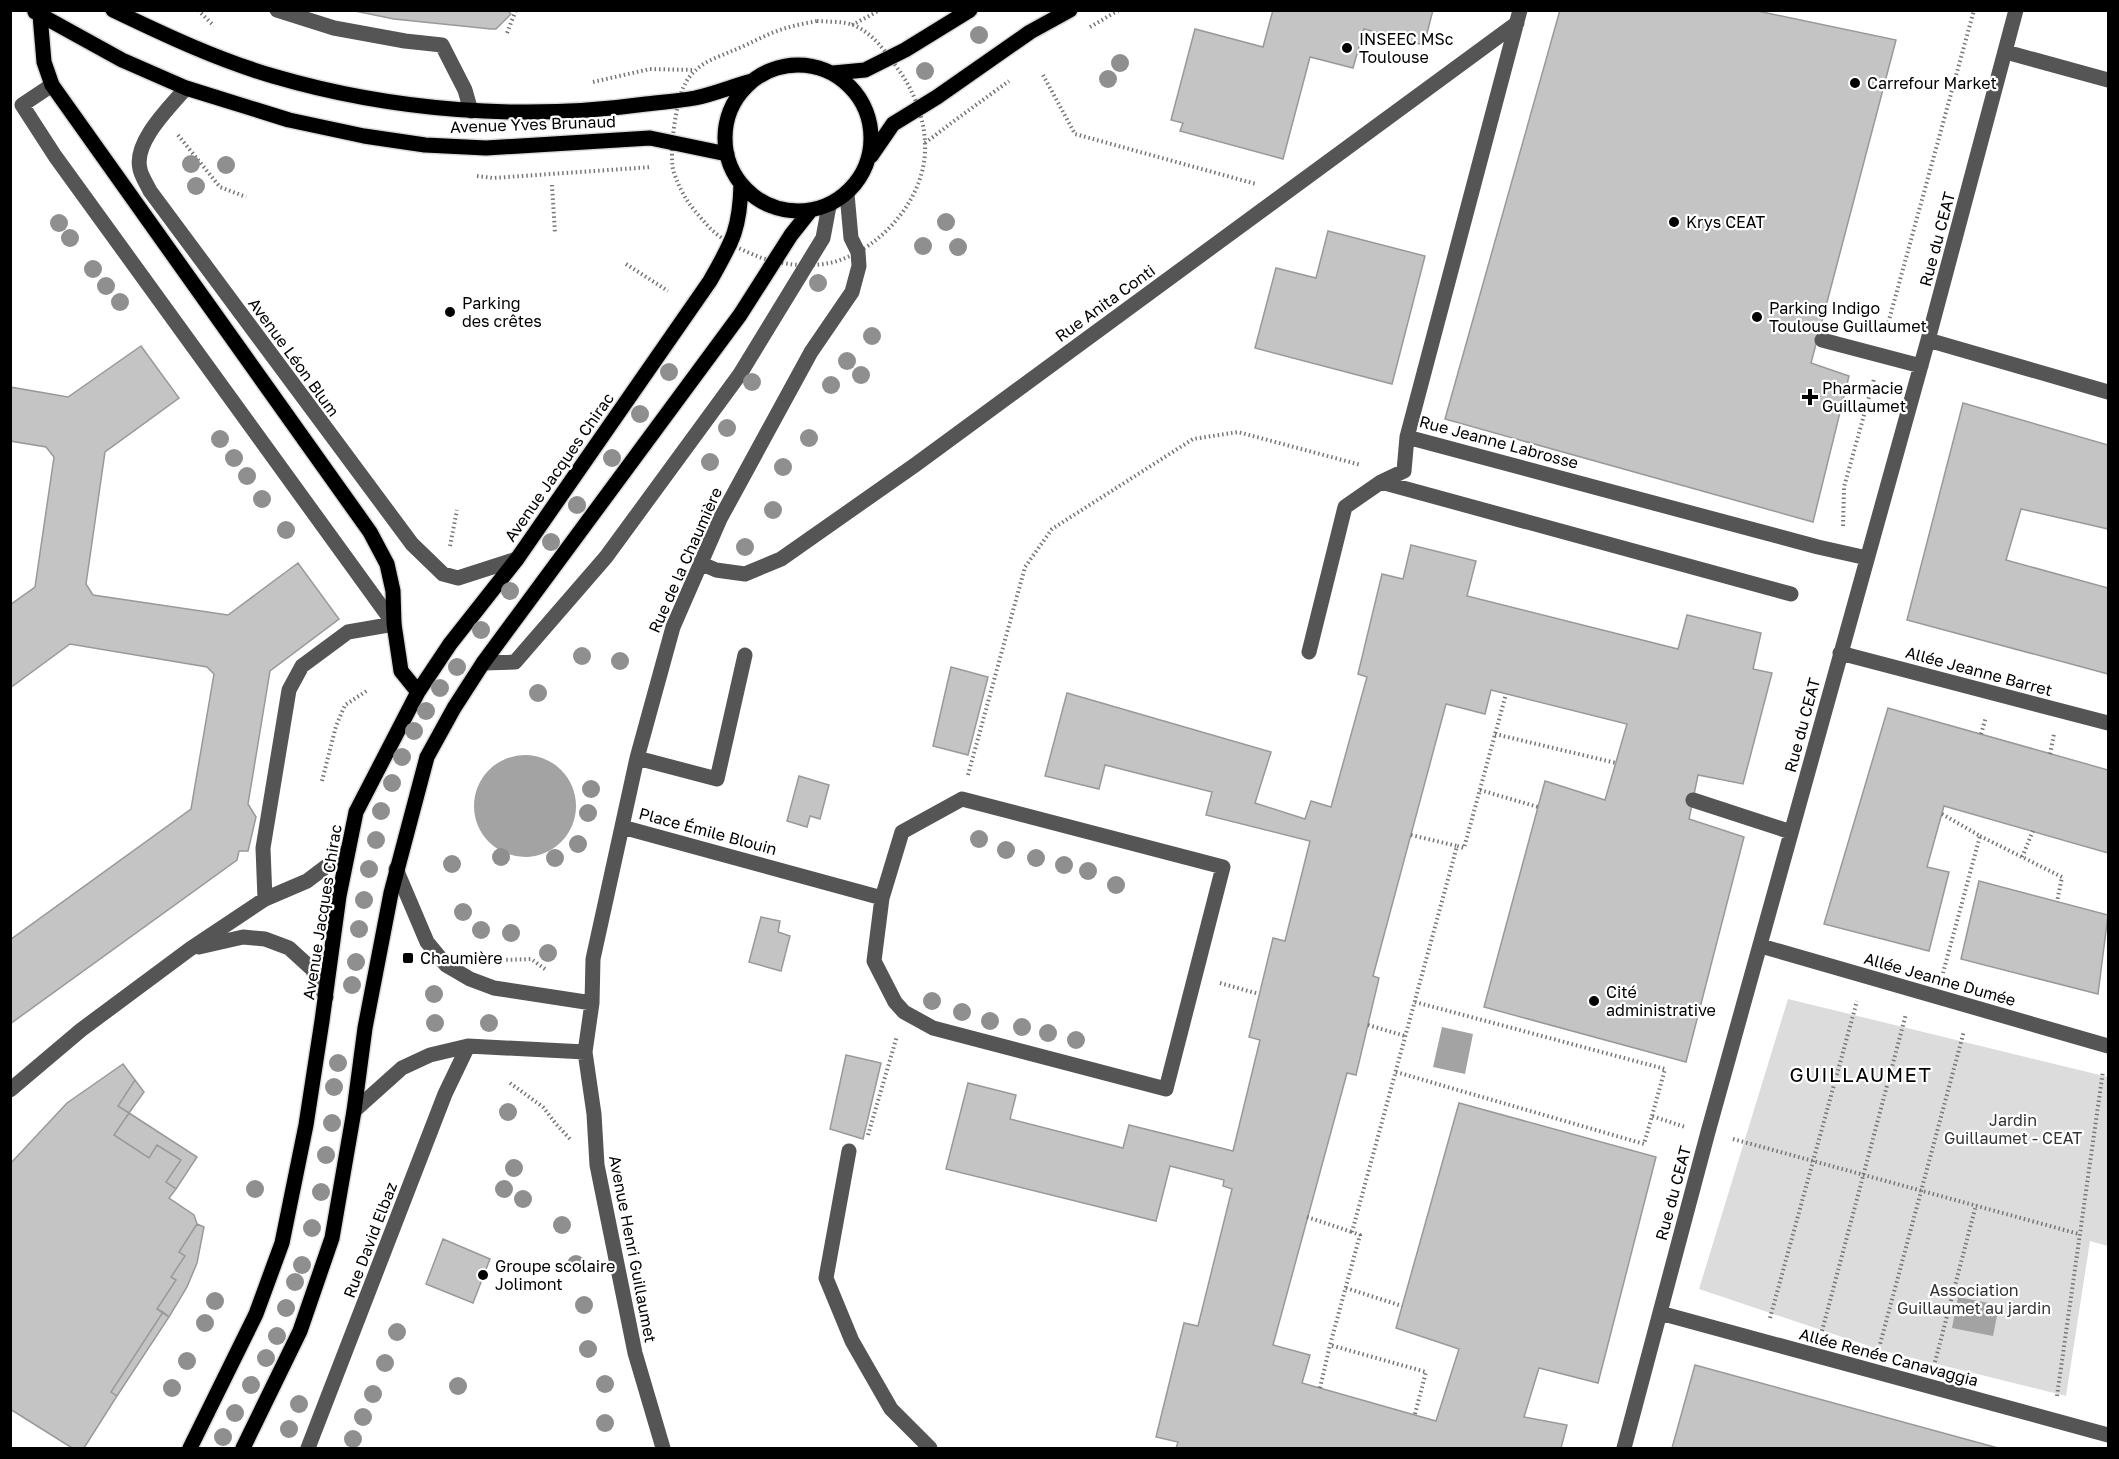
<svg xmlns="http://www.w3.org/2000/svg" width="2119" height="1459" font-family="'Golos Text',sans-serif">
  <rect width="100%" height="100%" fill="#fff"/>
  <path fill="#dcdcdc" d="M 1788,999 L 2108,1077 L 2108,1246 L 2090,1241 L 2066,1396 L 1884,1351 L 1699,1289 Z"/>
  <path fill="#a3a3a3" d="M474 806a51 51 0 1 1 102 0a51 51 0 1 1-102 0Z
    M 1442,1027 L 1473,1034 L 1465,1074 L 1433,1067 Z
    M 1958,1297 L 1999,1305 L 1993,1336 L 1952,1328 Z"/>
  <path fill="#c4c4c4" stroke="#999" stroke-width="1.5" d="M 350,10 L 507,10 L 511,14 L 496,29 L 491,29 L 394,19 Z
    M 1273,10 L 1433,10 L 1424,45 L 1364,29 L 1353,68 L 1310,57 L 1283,159 L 1180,131 L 1183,123 L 1171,120 L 1195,29 L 1263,47 Z
    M 1560,10 L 1753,10 L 1896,40 L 1811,363 L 1849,376 L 1813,522 L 1445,419 Z
    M 1328,231 L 1425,256 L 1392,384 L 1255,348 L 1276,268 L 1316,278 Z
    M 141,346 L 179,398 L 105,452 L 86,584 L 93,595 L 228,615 L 298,563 L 339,619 L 270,671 L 248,804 L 256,817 L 248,851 L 239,851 L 237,860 L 10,1024 L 10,940 L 191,809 L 214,674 L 207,667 L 70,644 L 10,688 L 10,605 L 35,587 L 54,457 L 46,447 L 10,441 L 10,387 L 68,397 Z
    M 1963,403 L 2108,445 L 2108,529 L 2021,509 L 2006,560 L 2108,588 L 2108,674 L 1907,620 Z
    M 1411,545 L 1476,561 L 1467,596 L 1678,649 L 1687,615 L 1761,633 L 1753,669 L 1772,673 L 1743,784 L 1698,775 L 1689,819 L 1744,837 L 1686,1062 L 1484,1007 L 1545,781 L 1605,800 L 1627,724 L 1491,690 L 1485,714 L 1446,704 L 1373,976 L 1379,978 L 1356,1075 L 1347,1073 L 1273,1345 L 1310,1355 L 1302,1383 L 1436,1421 L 1459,1349 L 1396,1328 L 1459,1103 L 1656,1157 L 1598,1383 L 1539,1368 L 1524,1417 L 1567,1425 L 1561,1448 L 1176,1448 L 1178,1442 L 1156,1437 L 1184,1323 L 1198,1326 L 1232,1189 L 1223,1186 L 1224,1180 L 1170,1166 L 1156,1221 L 946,1169 L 968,1083 L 1016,1095 L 1010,1119 L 1123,1148 L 1129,1125 L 1233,1151 L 1260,1040 L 1249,1037 L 1273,938 L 1285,941 L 1310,841 L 1206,815 L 1212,792 L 1105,765 L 1099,789 L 1045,776 L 1067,693 L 1271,752 L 1255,803 L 1305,819 L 1311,801 L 1331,807 L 1367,677 L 1358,674 L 1382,574 L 1403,579 Z
    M 951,667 L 988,677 L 968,755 L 933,746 Z
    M 1888,708 L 2108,770 L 2108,853 L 1944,806 L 1927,867 L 1949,872 L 1929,951 L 1824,924 Z
    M 799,776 L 829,785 L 820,819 L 810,816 L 807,827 L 787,821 Z
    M 1979,881 L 2108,915 L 2098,994 L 1961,959 Z
    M 761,917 L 780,921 L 778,932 L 790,936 L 781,971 L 749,962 Z
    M 846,1055 L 881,1063 L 863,1139 L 830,1129 Z
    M 123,1064 L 135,1080 L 118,1106 L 129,1113 L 114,1135 L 149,1158 L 157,1145 L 181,1160 L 166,1182 L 176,1189 L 169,1198 L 194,1215 L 197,1224 L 179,1252 L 185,1256 L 171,1277 L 176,1280 L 157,1309 L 163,1312 L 111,1392 L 117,1396 L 84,1448 L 72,1448 L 10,1409 L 10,1164 L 67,1103 Z
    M 135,1080 L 144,1092 L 129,1113 L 118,1106 Z
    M 129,1113 L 197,1157 L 176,1189 L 166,1182 L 181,1160 L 157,1145 L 149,1158 L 114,1135 Z
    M 197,1224 L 204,1227 L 197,1263 L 187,1287 L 169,1317 L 157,1309 L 176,1280 L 171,1277 L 185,1256 L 179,1252 Z
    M 443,1239 L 490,1259 L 473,1303 L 426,1284 Z
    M 163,1312 L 169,1317 L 117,1396 L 111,1392 Z
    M 1695,1365 L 1998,1448 L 1672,1448 Z"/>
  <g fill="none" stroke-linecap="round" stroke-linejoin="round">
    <defs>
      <path id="major" d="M 113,10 C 165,35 218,60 273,76 C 392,111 523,121 646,104 C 662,102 679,101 695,98 C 714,94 733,86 752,81
        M 35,12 L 122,60 L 186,88 L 289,120 L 364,136 L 425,145 L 486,148 L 650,138 L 727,154
        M 40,15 L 44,62 L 52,85 L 370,532 L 387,564 L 393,591 L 394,624 L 401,671 L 418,692
        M725 138a73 73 0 1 1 146 0a73 73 0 1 1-146 0Z
        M 833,73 L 865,70 L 905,50 L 970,10
        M 871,156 L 893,124 L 937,97 L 1030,32 L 1070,10
        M 190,1448 L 256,1314 L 282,1243 L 306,1125 L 322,1021 L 339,896 L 356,812 L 418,692 L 450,644 L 517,559 L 710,281 C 732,242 740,230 741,184
        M 243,1448 L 300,1331 L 332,1238 L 354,1111 L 365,1028 L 391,893 L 427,757 L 454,708 L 483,663 L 740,315 L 791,235 L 810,211"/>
    </defs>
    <use href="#major" stroke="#dbdbdb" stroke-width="18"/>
    <path stroke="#777" stroke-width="4" stroke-dasharray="1.5 3" stroke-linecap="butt" d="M 198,10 L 214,26
      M 817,21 C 828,22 843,21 853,25 C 873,33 886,52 898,69 C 913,89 925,119 925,145 C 927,196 883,248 834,262 C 810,268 785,265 762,258 C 743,251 722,241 708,226 C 691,207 683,198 674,173 C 668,157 676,99 685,84 C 687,80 692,73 696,70 C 705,61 720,56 732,51 C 750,44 768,33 786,28 C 796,25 807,23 817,21 Z
      M 852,25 L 880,10
      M 1090,27 L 1119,10
      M 507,33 L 516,10
      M 1043,75 L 1075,134 L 1256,184
      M 593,82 L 650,69 L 695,70
      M 178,135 L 220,187 L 246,197
      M 925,143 L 954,121 L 1009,81
      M 477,176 L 493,178 L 652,167
      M 552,185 L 555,233
      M 626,264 L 668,291
      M 1886,331 L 1974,10
      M 1843,526 L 1844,487 L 1874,379
      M 450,546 L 457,510
      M 1495,734 L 1616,763
      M 1981,734 L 1986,717
      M 2050,754 L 2054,734
      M 968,775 L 1025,567 L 1052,529 L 1193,439 L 1238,432 L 1361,465
      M 322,781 L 336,726 L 345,705 L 368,690
      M 1480,790 L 1538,807
      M 1942,814 L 1980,836 L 1943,973
      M 1411,835 L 1457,846
      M 1980,836 L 2062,877 L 2057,902
      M 2022,857 L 2033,831
      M 493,958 L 502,960 L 531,959 L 545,969
      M 1220,983 L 1259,994
      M 1415,1002 L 1665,1069 L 1652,1116
      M 1368,1025 L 1405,1036
      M 1396,1072 L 1644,1144 L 1652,1116 L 1685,1127
      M 510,1083 L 543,1107 L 556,1124 L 570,1139
      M 868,1135 L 897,1036
      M 1733,1139 L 2079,1234
      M 1307,1217 L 1352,1232
      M 1346,1288 L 1402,1306
      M 1770,1318 L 1857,1001
      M 1822,1331 L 1906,1014
      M 1879,1348 L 1964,1031
      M 1935,1362 L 1976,1205
      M 1320,1388 L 1330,1345
      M 2057,1396 L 2103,1071
      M 1415,1414 L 1426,1372 L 1330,1345 L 1360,1235 L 1352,1232 L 1457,846 L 1464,848 L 1506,694"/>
    <path stroke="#555" stroke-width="15" d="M 277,10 L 334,28 L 405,41 L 442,45 L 465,90 L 471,111
      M 1520,10 L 1407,437 L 1818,547 L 1867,558
      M 2006,52 L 2108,80
      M 52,85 L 22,105 L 55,156 L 394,624 L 348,632 L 302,666 L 289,690 L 263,848 L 265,899
      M 186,88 C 170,107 133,142 140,169 C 141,176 147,184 150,191 L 412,544 L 443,574 L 458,578 L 517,559
      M 1822,340 L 1921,366
      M 1928,340 L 2108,392
      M 1381,482 L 1791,594
      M 700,563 L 716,570 L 745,574 L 781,559 L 915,465 L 1517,23
      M 1309,652 L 1345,507 L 1381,482 L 1404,471 L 1407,437
      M 1840,653 L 2108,723
      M 483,663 L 515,662 L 606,557 L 740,374 L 823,238 L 829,206
      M 637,758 L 717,779 L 745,655
      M 1693,800 L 1791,832
      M 622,827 L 882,898 L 874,961 L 895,1002 L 904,1012 L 933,1028 L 1166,1089 L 1223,867 L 962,799 L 902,832 L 882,898
      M 396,869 L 427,942 L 446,965 L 470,979 L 494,988 L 592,1003
      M 1761,946 L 2108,1046
      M 199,947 L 243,937 L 265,939 L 289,948 L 312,969 L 326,997
      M 10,1090 L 81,1030 L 190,949 L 265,899 L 307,881 L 348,850
      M 354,1111 L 402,1068 L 430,1055 L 468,1046 L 585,1052
      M 849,1151 L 826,1278 L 852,1341 L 891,1409 L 930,1448
      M 1660,1313 L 2108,1435
      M 308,1448 L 445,1094 L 468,1046
      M 663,1448 L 635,1353 L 597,1165 L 594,1114 L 585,1052 L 592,1003 L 593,959 L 637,758 L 673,627 L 720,519 L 811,352 L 852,292 L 859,266 L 858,252 L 851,238 L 847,194
      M 1624,1448 L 1708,1132 L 1928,340 L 2016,10"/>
    <use href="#major" stroke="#000" stroke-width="15"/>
  </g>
  <g fill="#8f8f8f">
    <circle cx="979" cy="35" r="9"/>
    <circle cx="1120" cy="63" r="9"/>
    <circle cx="925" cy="71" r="9"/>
    <circle cx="1108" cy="79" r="9"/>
    <circle cx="191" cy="164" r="9"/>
    <circle cx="226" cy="165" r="9"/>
    <circle cx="196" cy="186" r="9"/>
    <circle cx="946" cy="222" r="9"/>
    <circle cx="59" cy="223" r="9"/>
    <circle cx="70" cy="238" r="9"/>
    <circle cx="923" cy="246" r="9"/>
    <circle cx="958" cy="247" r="9"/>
    <circle cx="93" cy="269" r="9"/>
    <circle cx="818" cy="283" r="9"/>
    <circle cx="106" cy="286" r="9"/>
    <circle cx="120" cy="302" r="9"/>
    <circle cx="872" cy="336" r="9"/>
    <circle cx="847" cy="361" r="9"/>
    <circle cx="669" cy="372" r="9"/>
    <circle cx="861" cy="375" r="9"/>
    <circle cx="752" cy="382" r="9"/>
    <circle cx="831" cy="385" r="9"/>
    <circle cx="640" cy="414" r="9"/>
    <circle cx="727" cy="428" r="9"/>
    <circle cx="809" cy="438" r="9"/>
    <circle cx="220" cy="439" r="9"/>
    <circle cx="234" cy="458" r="9"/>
    <circle cx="612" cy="458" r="9"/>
    <circle cx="710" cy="462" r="9"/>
    <circle cx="783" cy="467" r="9"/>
    <circle cx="247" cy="476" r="9"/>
    <circle cx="262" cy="499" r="9"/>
    <circle cx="577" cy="505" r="9"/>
    <circle cx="773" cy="510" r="9"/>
    <circle cx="286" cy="530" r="9"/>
    <circle cx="551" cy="542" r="9"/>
    <circle cx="745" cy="547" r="9"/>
    <circle cx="510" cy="591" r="9"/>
    <circle cx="481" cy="630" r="9"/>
    <circle cx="582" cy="656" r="9"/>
    <circle cx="620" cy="661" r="9"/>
    <circle cx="457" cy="667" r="9"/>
    <circle cx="440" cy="688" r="9"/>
    <circle cx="538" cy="693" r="9"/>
    <circle cx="426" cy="711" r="9"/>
    <circle cx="414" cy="731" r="9"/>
    <circle cx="402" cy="757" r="9"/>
    <circle cx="392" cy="783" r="9"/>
    <circle cx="591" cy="789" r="9"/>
    <circle cx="381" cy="811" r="9"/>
    <circle cx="588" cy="813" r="9"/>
    <circle cx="979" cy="839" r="9"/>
    <circle cx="376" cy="840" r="9"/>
    <circle cx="578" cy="844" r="9"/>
    <circle cx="1006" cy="850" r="9"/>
    <circle cx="501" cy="857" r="9"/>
    <circle cx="555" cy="858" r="9"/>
    <circle cx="1036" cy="858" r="9"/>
    <circle cx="452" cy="864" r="9"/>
    <circle cx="1064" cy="865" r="9"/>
    <circle cx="369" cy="869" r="9"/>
    <circle cx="1088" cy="871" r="9"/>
    <circle cx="1116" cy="885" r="9"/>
    <circle cx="364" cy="900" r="9"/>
    <circle cx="463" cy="912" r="9"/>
    <circle cx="359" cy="929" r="9"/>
    <circle cx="481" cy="930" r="9"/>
    <circle cx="511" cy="933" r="9"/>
    <circle cx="548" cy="953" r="9"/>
    <circle cx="356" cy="962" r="9"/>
    <circle cx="352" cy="985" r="9"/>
    <circle cx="434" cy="994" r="9"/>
    <circle cx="932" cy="1001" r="9"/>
    <circle cx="962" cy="1012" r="9"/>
    <circle cx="990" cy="1021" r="9"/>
    <circle cx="435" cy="1023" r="9"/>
    <circle cx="489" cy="1023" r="9"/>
    <circle cx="1022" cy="1027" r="9"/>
    <circle cx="1048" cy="1033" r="9"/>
    <circle cx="1076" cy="1040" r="9"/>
    <circle cx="338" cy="1063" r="9"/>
    <circle cx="334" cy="1087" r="9"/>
    <circle cx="508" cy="1112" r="9"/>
    <circle cx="332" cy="1123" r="9"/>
    <circle cx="326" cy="1155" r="9"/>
    <circle cx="514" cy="1168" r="9"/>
    <circle cx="255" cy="1189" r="9"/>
    <circle cx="504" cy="1189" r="9"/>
    <circle cx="321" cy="1192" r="9"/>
    <circle cx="523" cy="1199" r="9"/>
    <circle cx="562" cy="1225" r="9"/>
    <circle cx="312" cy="1228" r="9"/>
    <circle cx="576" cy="1264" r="9"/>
    <circle cx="302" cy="1265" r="9"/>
    <circle cx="295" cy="1282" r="9"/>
    <circle cx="215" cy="1301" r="9"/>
    <circle cx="584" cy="1305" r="9"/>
    <circle cx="286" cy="1308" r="9"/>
    <circle cx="205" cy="1323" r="9"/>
    <circle cx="397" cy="1332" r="9"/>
    <circle cx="277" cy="1336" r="9"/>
    <circle cx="588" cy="1349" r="9"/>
    <circle cx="266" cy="1358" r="9"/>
    <circle cx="187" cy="1361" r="9"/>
    <circle cx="385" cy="1363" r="9"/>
    <circle cx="605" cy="1384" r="9"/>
    <circle cx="251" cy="1385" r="9"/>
    <circle cx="458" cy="1386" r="9"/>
    <circle cx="172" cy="1388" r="9"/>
    <circle cx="373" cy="1394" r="9"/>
    <circle cx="299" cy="1404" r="9"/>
    <circle cx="235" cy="1413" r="9"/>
    <circle cx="363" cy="1417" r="9"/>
    <circle cx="605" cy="1423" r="9"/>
    <circle cx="289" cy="1429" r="9"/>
    <circle cx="223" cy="1437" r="9"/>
    <circle cx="353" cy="1439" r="9"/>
  </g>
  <g fill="#000" stroke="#fff" stroke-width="2">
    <circle cx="1347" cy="48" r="6"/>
    <circle cx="1855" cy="83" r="6"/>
    <circle cx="1674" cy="222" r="6"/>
    <circle cx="450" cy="312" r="6"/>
    <circle cx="1757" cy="317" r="6"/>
    <path d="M1807 388h6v6h6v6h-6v6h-6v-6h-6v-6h6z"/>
    <rect x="402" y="952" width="12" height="12" rx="3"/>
    <circle cx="1594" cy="1001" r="6"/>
    <circle cx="483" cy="1275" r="6"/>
  </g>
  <g text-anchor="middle" stroke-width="4.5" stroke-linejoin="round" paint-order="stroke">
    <g font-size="16" fill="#000" stroke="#fff" text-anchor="start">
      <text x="1359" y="45">INSEEC MSc<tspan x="1359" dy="18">Toulouse</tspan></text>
      <text x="1867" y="89">Carrefour Market</text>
      <text x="1686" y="228">Krys CEAT</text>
      <text x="462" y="309">Parking<tspan x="462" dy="18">des crêtes</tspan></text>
      <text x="1769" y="314">Parking Indigo<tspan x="1769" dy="18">Toulouse Guillaumet</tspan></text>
      <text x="1822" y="394">Pharmacie<tspan x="1822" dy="18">Guillaumet</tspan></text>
      <text x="420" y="964">Chaumière</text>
      <text x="1606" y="998">Cité<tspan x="1606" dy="18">administrative</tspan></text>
      <text x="495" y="1272">Groupe scolaire<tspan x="495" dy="18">Jolimont</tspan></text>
    </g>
    <g font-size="16" fill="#000" stroke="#fff">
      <text transform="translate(533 124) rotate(-2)" y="6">Avenue Yves Brunaud</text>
      <text transform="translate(1937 239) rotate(-75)" y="6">Rue du CEAT</text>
      <text transform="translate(1105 303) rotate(-36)" y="6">Rue Anita Conti</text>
      <text transform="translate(294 357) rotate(54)" y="6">Avenue Léon Blum</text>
      <text transform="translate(1499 442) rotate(15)" y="6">Rue Jeanne Labrosse</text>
      <text transform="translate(559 467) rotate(-55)" y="6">Avenue Jacques Chirac</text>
      <text transform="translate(685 560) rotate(-66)" y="6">Rue de la Chaumière</text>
      <text transform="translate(1979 671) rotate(15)" y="6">Allée Jeanne Barret</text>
      <text transform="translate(1802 725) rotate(-75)" y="6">Rue du CEAT</text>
      <text transform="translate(708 831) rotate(15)" y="6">Place Émile Blouin</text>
      <text transform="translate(322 912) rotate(-81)" y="6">Avenue Jacques Chirac</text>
      <text transform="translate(1940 979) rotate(16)" y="6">Allée Jeanne Dumée</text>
      <text transform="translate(1673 1193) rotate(-75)" y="6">Rue du CEAT</text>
      <text transform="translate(370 1240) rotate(-69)" y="6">Rue David Elbaz</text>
      <text transform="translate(633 1249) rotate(79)" y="6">Avenue Henri Guillaumet</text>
      <text transform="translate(1889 1357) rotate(15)" y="6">Allée Renée Canavaggia</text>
    </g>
    <g font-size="16" fill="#333" stroke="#fff">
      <text x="2013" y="1126">Jardin<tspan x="2013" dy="18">Guillaumet - CEAT</tspan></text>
      <text x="1974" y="1296">Association<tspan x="1974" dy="18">Guillaumet au jardin</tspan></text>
    </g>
    <g font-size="20" letter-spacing="1.5" fill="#000" stroke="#fff">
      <text x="1861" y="1082">GUILLAUMET</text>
    </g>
  </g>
  <rect width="2119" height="1459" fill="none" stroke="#000000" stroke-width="24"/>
</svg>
